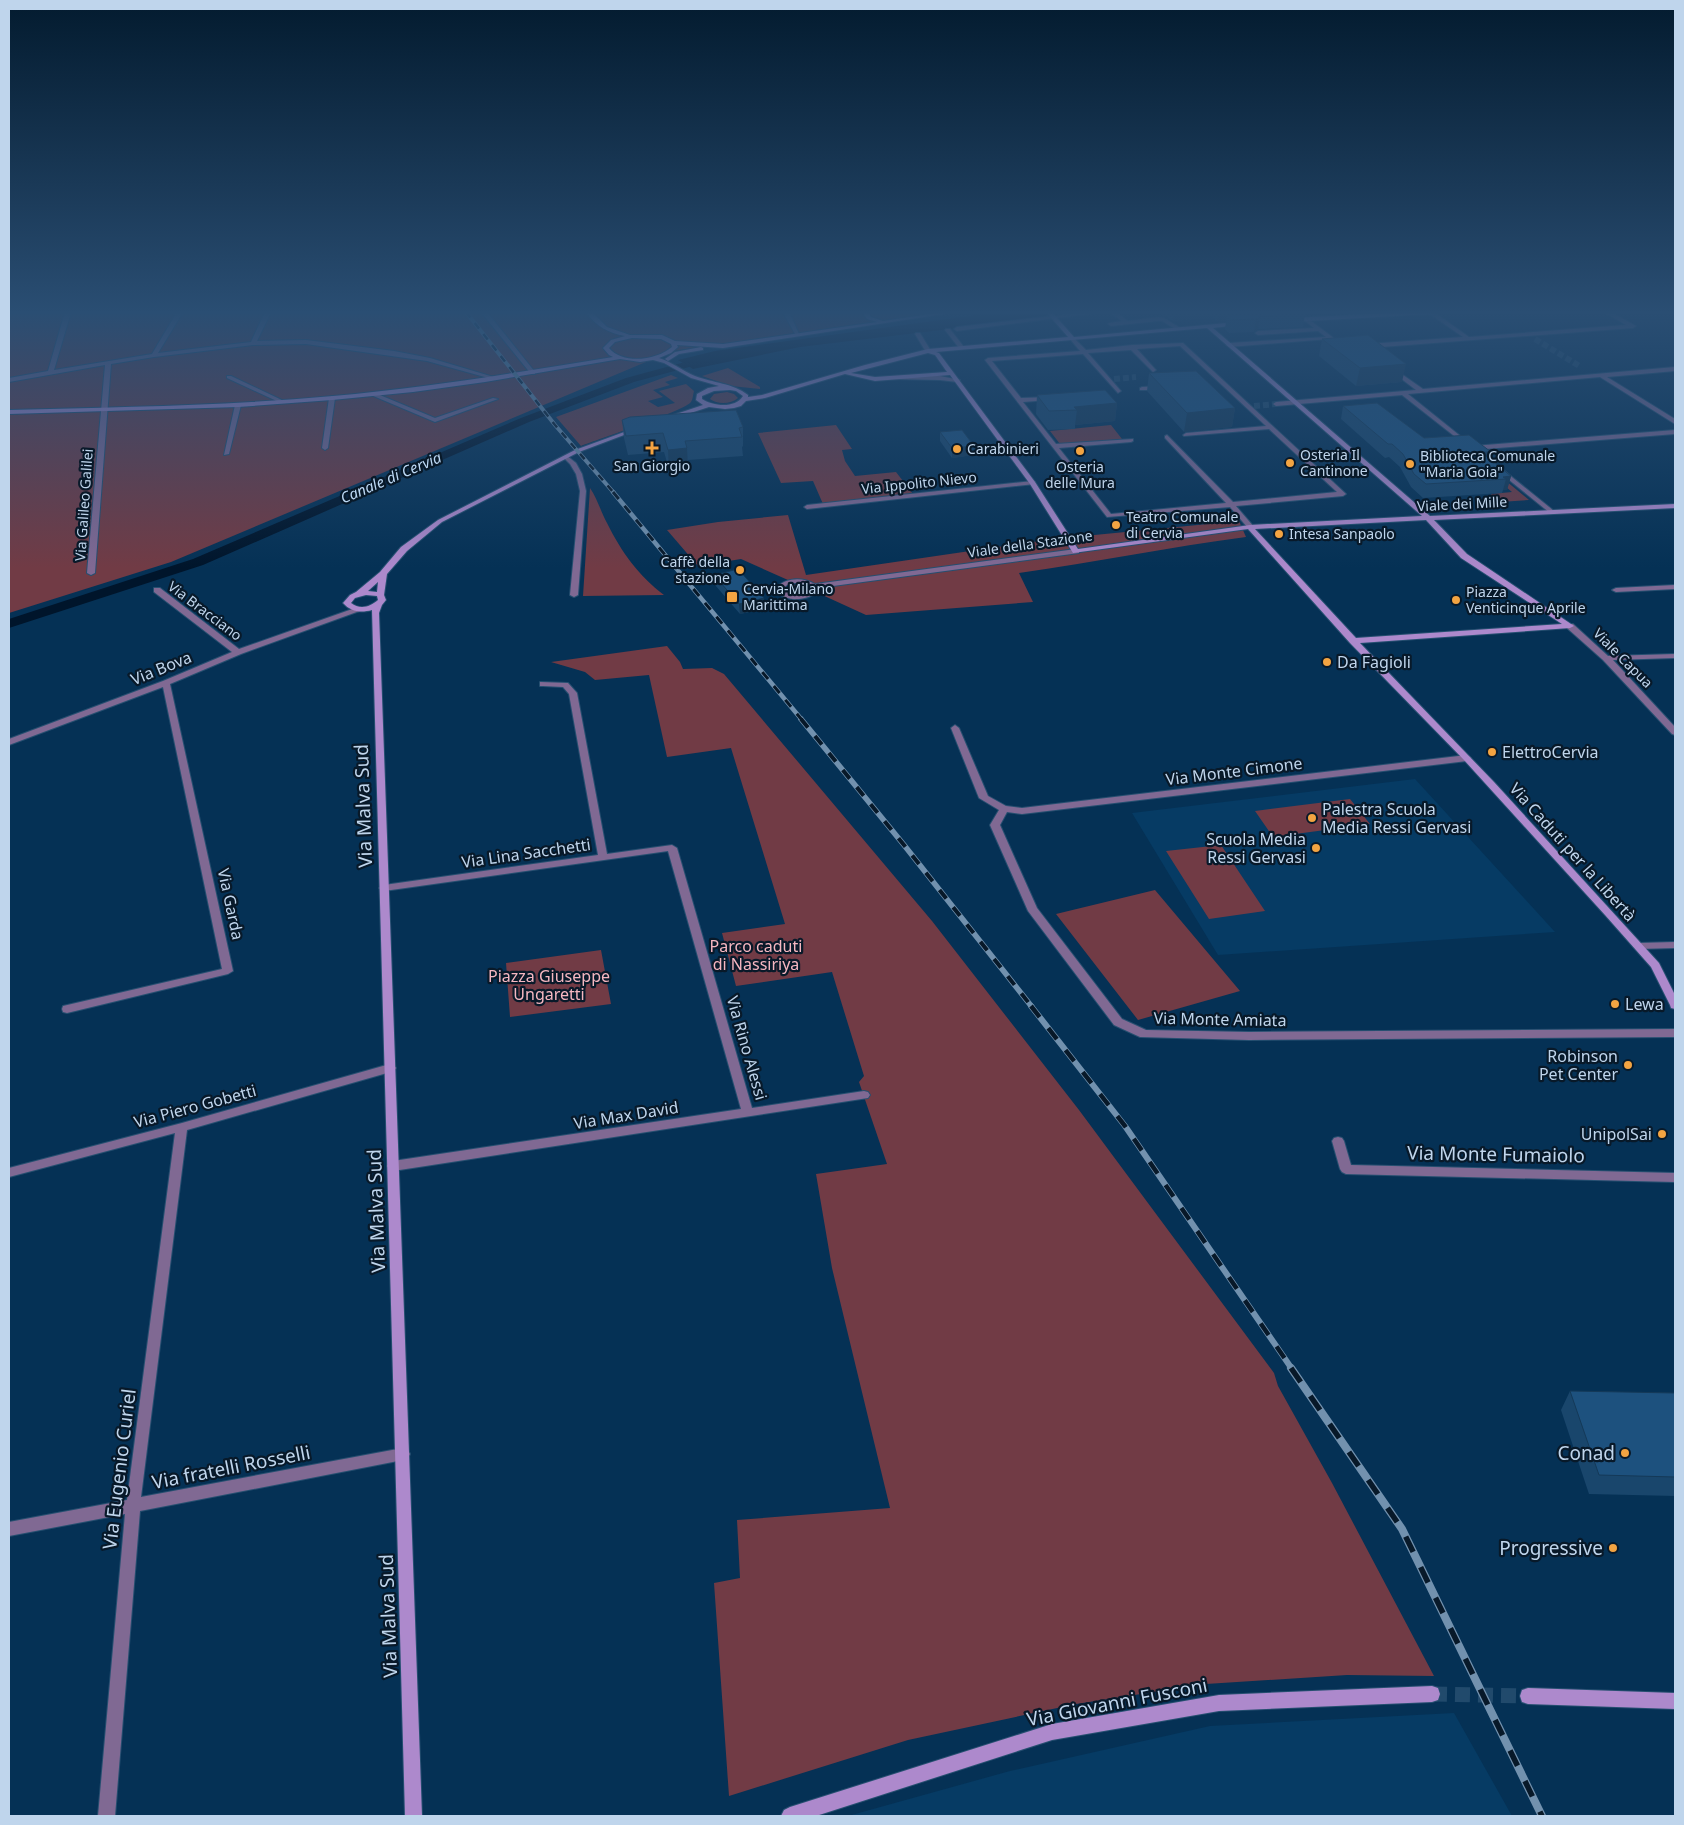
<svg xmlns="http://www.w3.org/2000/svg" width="1684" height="1825" font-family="'Noto Sans',sans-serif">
  <rect width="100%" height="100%" fill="#053155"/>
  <path fill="#063b64" d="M 1415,779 L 1555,932 L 1218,955 L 1132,813 Z
    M 1454,1713 L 1512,1816 L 848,1816 L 1010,1771 L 1210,1726 Z"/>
  <path fill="#713b45" d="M 9,312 L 943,312 L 672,351 L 171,562 L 9,613 Z
    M 728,368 L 760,387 L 760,389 L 731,386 L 702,376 Z
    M 671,375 L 678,378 L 665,382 L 670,385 L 653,390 L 663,397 L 648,401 L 658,407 L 675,403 L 659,391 L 686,384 L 694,391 C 693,394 693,399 691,402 C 686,410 596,440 581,446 L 556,417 Z
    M 727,392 L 734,394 L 738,398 C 731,404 718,405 710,399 L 714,394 Z
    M 836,425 L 852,449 L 842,450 L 845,461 L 855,476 L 896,472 L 913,494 L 823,504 L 813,481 L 781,483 L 758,433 Z
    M 1111,425 L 1122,439 L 1060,444 L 1050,431 Z
    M 1487,471 L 1494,471 L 1529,500 L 1500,502 L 1491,494 L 1512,492 Z
    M 590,488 C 597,498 601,512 607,523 C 622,553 638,575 664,595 L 583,596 Z
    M 788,515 L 806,575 L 1053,539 L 1239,521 L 1246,537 C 1170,547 1095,562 1019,573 L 1033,602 L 866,615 L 807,588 L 803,592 L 792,592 L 789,590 L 789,587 L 797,584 L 741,559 L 698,566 L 667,530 L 718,522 Z
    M 667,646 L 680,662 L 683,669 L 712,668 L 724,674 L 932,921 L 1079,1110 L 1274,1373 L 1278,1386 L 1332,1483 L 1434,1676 L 1347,1675 L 1206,1684 L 1076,1704 L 908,1740 L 729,1796 L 714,1583 L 740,1578 L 737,1520 L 890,1508 L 832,1268 L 816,1174 L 887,1164 L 859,1082 L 864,1076 L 832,972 L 736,986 L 722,933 L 785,924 L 731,748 L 667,757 L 649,675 L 595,680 L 585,672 L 551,662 Z
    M 1350,799 L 1370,824 L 1273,837 L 1255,811 Z
    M 1221,845 L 1265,911 L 1209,919 L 1166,851 Z
    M 1155,890 L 1240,991 L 1138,1020 L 1056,914 Z
    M 601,950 L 611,1004 L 510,1017 L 506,963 Z"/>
  <path fill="#00152b" d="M 999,312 L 1045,312 L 1049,317 L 800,347 L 693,369 L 678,360 L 715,351 Z"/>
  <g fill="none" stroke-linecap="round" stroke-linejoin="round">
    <path fill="#00152b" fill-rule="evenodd" d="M 711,355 L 716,358 L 715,360 L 634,382 L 529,422 L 203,565 L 9,628 L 9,619 L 193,559 L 521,418 L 626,378 Z"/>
    <path stroke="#214a6c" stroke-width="6" stroke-dasharray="6 3" stroke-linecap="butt" d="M 1535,339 L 1581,367
      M 1114,379 L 1136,377
      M 1254,406 L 1276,404"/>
    <path stroke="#214a6c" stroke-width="15" stroke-dasharray="15 8" stroke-linecap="butt" d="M 1432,1694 L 1528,1696"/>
    <defs>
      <path id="street" d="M 65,312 L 71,312 L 54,370 L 152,354 L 177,312 L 183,312 L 158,353 L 251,342 L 265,312 L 271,312 L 257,341 L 306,340 L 394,351 L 430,358 L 497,378 L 492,379 L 427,361 L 306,344 L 253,345 L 154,357 L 111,364 L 95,573 L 91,575 L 87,573 L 105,365 L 9,382 L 9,378 L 48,371 Z
        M 481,312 L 487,312 L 535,372 L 535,374 L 531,374 Z
        M 783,312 L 789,312 L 799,334 L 795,334 Z
        M 1087,312 L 1104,312 L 957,331 L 954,329 L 957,327 Z
        M 1109,312 L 1116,312 L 1128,321 L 1158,317 L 1164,318 L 1182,329 L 1177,330 L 1162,321 L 1158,321 L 1111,326 L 1108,324 L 1109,323 L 1122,321 Z
        M 1427,312 L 1434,312 L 1469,337 L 1626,325 L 1604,312 L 1611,312 L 1636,326 L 1633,328 L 1368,348 L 1365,346 L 1368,344 L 1463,337 Z
        M 1307,318 L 1343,345 L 1343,347 L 1339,347 L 1329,339 L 1229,347 L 1226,345 L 1229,343 L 1326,337 L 1318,331 L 1258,335 L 1255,333 L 1258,331 L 1314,328 L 1305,321 L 1304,320 Z
        M 946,329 L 950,329 L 964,347 L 963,348 L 959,348 L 945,330 Z
        M 916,333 L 920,333 L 931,351 L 930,352 L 926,352 L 915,334 Z
        M 1073,337 L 1086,350 L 1132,345 L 1183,343 L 1346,494 L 1343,496 L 1236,506 L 1254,527 L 1250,529 L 1248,528 L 1230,507 L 1107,517 L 985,360 L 988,358 L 1080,351 L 1070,339 ZM 1180,346 L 1266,426 L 1186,433 L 1183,435 L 1184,436 L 1269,429 L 1337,492 L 1233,502 L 1167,435 L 1165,436 L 1165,438 L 1226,503 L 1111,514 L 1059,448 L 1131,442 L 1133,441 L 1133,439 L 1056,444 L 1023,402 L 1049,400 L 1052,398 L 1051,397 L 1021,398 L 992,361 L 1083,354 L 1118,393 L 1121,391 L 1120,390 L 1088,353 L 1131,350 L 1153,372 L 1156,370 L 1155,369 L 1137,349 Z
        M 1675,367 L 1675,371 L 1607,377 L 1675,419 L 1675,424 L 1600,377 L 1408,394 L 1469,443 L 1470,444 L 1467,446 L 1402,395 L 1276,406 L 1273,404 L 1276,402 L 1416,390 L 1391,371 L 1391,369 L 1393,368 L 1423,389 Z
        M 227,376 L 231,376 L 286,402 L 281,403 L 227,378 Z
        M 892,376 L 940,376 L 960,380 L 957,382 L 940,380 L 890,379 L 890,377 Z
        M 1142,387 L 1161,386 L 1164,388 L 1161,390 L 1140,390 L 1140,388 Z
        M 371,393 L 375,393 L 435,418 L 493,398 L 498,399 L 435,422 L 371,395 Z
        M 332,396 L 335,398 L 328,448 L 325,450 L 322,448 L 329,398 Z
        M 238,403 L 241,405 L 229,454 L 224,455 L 235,405 Z
        M 1675,430 L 1675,434 L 1473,450 L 1470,448 L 1473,446 Z
        M 566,455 L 576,463 L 582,474 L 586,491 L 578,595 L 574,597 L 570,595 L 580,491 L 576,474 L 570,464 L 563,457 Z
        M 1498,469 L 1502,469 L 1554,511 L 1554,513 L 1550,513 L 1498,471 Z
        M 1033,481 L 1035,482 L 1035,484 L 807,509 L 804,507 L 807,505 Z
        M 1076,549 L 1079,549 L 1079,553 L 818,588 L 819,590 C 809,601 783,604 776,588 C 786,577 803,577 815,584 ZM 795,583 L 809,586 L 811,589 C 802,596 793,596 784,590 L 784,588 L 787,585 Z
        M 1675,585 L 1675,589 L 1616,592 L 1612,590 L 1616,588 Z
        M 154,588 L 160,588 L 239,649 L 358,607 L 361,607 L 365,609 L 241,654 L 170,684 L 233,971 L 228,974 L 67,1013 L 63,1012 L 62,1009 L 63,1006 L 222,969 L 163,687 L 9,745 L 9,739 L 163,681 L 232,652 L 154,592 Z
        M 1567,624 L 1573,624 L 1608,656 L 1675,654 L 1675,658 L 1613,660 L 1675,727 L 1675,735 L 1672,734 L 1603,660 L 1567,628 Z
        M 540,682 L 568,683 L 577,693 L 607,854 L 672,845 L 677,848 L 752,1108 L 864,1091 L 868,1092 L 870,1095 L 868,1098 L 393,1171 L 389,1169 L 387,1166 L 389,1163 L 393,1161 L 741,1109 L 668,851 L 384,891 L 379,888 L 384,885 L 598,855 L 569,694 L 563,687 L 543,686 L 540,686 Z
        M 955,725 L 959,728 L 988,796 L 1006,806 L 1022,808 L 1467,755 L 1471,758 L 1467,761 L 1022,814 L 1007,812 L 1000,825 L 1037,908 L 1122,1019 L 1146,1030 L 1249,1032 L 1675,1029 L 1675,1037 L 1249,1040 L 1140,1037 L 1114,1025 L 1028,911 L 990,825 L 999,810 L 979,798 L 951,728 Z
        M 1675,942 L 1675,948 L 1638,949 L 1633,946 L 1638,943 Z
        M 390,1064 L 394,1065 L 396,1068 L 394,1071 L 187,1130 L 141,1497 L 403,1448 L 408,1450 L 410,1454 L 408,1458 L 403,1460 L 140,1511 L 115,1816 L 98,1816 L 125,1514 L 9,1536 L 9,1522 L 127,1500 L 175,1133 L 9,1177 L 9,1168 L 182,1123 Z
        M 1338,1137 L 1342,1138 L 1344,1141 L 1351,1165 L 1675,1173 L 1675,1182 L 1346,1174 L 1342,1172 L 1340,1169 L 1332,1141 L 1334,1138 Z"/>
      <path id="secondary" d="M 586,312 L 592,312 L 607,327 L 630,335 L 662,335 L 675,341 L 723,344 L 877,322 L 867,319 L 862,312 L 868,312 L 871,317 L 883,321 L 943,312 L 957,312 L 723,348 L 677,345 L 678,347 L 671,353 L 659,358 C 672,362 683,371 695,376 C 713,383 733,383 748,395 L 748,397 L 762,395 L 865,365 L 928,349 L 1068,337 L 1046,312 L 1052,312 L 1074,337 L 1237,322 L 1240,324 L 1239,325 L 1213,328 L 1430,516 L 1675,504 L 1675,508 L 1434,520 L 1467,554 L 1574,626 L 1570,628 L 1360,643 L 1494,782 L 1659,963 L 1675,995 L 1675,1009 L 1671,1008 L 1670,1005 L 1651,967 L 1605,915 L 1464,760 L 1350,643 L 1248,529 L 1073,553 L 1030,484 L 950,375 L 875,381 L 845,374 L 765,398 L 746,401 L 741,406 L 734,408 L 725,409 L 709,407 L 669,420 L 667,419 L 667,417 L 703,405 L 696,400 L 697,394 L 708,388 L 719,386 L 691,378 L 664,363 L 653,360 L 640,362 L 620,359 L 485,382 L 413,392 L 332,400 L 238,407 L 9,414 L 9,410 C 117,407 225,406 333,396 C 427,388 520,372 613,357 L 609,355 L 603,348 L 611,340 L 625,336 C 608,333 596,326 586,312 ZM 1207,328 L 1422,516 L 1250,525 L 1078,549 L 1035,482 L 939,353 L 936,352 ZM 632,338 L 661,339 L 671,344 L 672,347 C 657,360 623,365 609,348 L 615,342 ZM 928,353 L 935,355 L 947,372 L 875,377 L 851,373 ZM 730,390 L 736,391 L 743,396 C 735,409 713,406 702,399 L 702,396 L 714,391 ZM 1426,520 L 1461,558 L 1562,624 L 1356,638 L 1255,529 Z
        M 1403,312 L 1435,312 L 1432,314 L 1292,322 L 1289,320 L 1292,318 Z
        M 701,347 L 703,348 L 703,350 L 679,354 L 668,361 L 665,359 L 675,352 Z
        M 635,428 L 640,429 L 579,452 L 442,522 L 407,551 L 387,574 L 384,595 L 386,600 L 382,605 L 379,613 L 422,1816 L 405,1816 L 372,610 C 361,613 351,612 343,603 L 350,595 L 356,592 L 380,572 L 401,547 L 438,520 L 575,450 ZM 378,582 L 377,592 L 368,591 ZM 366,595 L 377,596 L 378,600 C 370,607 360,610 351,603 L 355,598 Z
        M 1432,1686 L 1438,1688 L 1440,1694 L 1438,1700 L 1432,1702 L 1219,1711 L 1052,1740 L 816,1816 L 781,1816 L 784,1810 L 790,1807 L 1052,1724 L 1219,1695 Z
        M 1528,1688 L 1675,1693 L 1675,1709 L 1528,1704 L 1522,1702 L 1520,1696 L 1522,1690 Z"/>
    </defs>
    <use href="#street" stroke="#264f70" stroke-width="2"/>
    <use href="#secondary" stroke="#264f70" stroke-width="2"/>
    <use href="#street" fill="#806993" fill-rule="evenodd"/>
    <use href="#secondary" fill="#ad89cc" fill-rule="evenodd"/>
    <defs>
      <path id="rail-far4" d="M 466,312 L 555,425 L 614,493"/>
      <path id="rail-far3" d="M 613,492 L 802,720"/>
      <path id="rail-far2" d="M 801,719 L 904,845 L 1032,1007"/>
      <path id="rail-far1" d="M 1031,1006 L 1125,1126 L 1292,1369"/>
      <path id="rail" d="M 1291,1368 L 1402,1529 L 1542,1816"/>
    </defs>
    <use href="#rail-far4" stroke="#7291ae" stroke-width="4"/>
    <use href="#rail-far3" stroke="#7291ae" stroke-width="4.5"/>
    <use href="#rail-far2" stroke="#7291ae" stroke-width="5.5"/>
    <use href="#rail-far1" stroke="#7291ae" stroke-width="6"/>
    <use href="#rail" stroke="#7291ae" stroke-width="8"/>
    <use href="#rail-far4" stroke="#081929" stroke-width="2.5" stroke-dasharray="7" stroke-linecap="butt"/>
    <use href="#rail-far3" stroke="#081929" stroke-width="3" stroke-dasharray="9" stroke-linecap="butt"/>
    <use href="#rail-far2" stroke="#081929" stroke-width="4" stroke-dasharray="11" stroke-linecap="butt"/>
    <use href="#rail-far1" stroke="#081929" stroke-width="4.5" stroke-dasharray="14" stroke-linecap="butt"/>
    <use href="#rail" stroke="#081929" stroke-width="5.5" stroke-dasharray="17" stroke-linecap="butt"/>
  </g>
  <path fill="#19466c" d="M 1159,312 L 1303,312 L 1305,314 L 1303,327 L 1258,329 L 1254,332 L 1229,333 L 1225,329 L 1226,321 L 1217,322 L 1213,317 L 1173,321 Z
    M 1322,339 L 1402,382 L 1356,386 L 1319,356 Z
    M 1149,373 L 1235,408 L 1232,427 L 1184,432 L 1147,391 Z
    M 1037,395 L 1117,403 L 1115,421 L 1075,425 L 1075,429 L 1048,430 L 1036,414 Z
    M 1343,406 L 1424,438 L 1489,459 L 1511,476 L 1507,490 L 1503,490 L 1502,493 L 1423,498 L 1411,487 L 1400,467 L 1389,457 L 1385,458 L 1341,419 Z
    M 622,420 L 743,427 L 743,446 L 742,447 L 743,456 L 688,460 L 688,467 L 669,469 L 664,452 L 628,455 L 624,438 Z
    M 940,432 L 973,455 L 952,458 L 940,441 Z
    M 714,575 L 764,598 L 764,609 L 740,614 L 715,585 Z
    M 1570,1391 L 1675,1393 L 1675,1496 L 1589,1494 L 1561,1410 Z"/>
  <path fill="#143958" d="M 1174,312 L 1213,312 L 1213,317 L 1173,321 Z
    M 1218,312 L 1290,312 L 1260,316 L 1258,329 L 1254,332 L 1256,319 L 1227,316 L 1226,321 L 1217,322 Z
    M 1406,364 L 1402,382 L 1356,386 L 1360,368 Z
    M 1117,403 L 1115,421 L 1075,425 L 1077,410 L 1074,407 Z
    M 1235,408 L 1232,427 L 1184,432 L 1187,413 Z
    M 974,446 L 973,455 L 952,458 L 952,448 Z
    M 687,448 L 688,467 L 669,469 L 668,450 Z
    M 1481,452 L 1491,452 L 1487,465 Z
    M 1511,476 L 1507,490 L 1503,490 L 1506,479 L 1503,477 Z
    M 764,598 L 764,609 L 740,614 L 739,604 Z"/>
  <path fill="#1d517e" stroke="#143958" d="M 1293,312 L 1303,312 L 1305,314 L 1260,316 L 1256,319 L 1231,320 L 1227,316 Z
    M 1368,335 L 1406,364 L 1360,368 L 1322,339 Z
    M 1196,371 L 1235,408 L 1187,413 L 1149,373 Z
    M 1105,390 L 1117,403 L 1074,407 L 1077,410 L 1049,411 L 1037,395 Z
    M 1377,403 L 1424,438 L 1469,435 L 1491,452 L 1481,452 L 1511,476 L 1503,477 L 1506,479 L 1426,484 L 1414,474 L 1403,454 L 1392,444 L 1388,444 L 1343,406 Z
    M 736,410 L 743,427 L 739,428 L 742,437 L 685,441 L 687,448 L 668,450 L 663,433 L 626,436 L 622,420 L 630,417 Z
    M 962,430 L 974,446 L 952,448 L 940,432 Z
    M 738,569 L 764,598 L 739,604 L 714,575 Z
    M 1570,1391 L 1675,1393 L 1675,1477 L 1599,1475 Z"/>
  <linearGradient id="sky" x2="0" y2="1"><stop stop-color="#031b2f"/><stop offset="0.55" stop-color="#2a4e73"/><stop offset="1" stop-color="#2a4e73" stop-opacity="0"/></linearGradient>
  <rect width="1684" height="568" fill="url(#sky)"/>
  <g fill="#f3a442" stroke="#081929" stroke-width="2">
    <path d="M649.5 440.5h5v5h5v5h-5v5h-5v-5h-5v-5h5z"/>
    <circle cx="957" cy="449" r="5"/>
    <circle cx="1080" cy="451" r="5"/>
    <circle cx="1290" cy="463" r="5"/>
    <circle cx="1410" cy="464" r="5"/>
    <circle cx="1116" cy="525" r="5"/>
    <circle cx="1279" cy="534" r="5"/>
    <circle cx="740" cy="570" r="5"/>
    <rect x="726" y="591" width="12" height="12" rx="2.5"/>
    <circle cx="1456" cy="600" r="5"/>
    <circle cx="1327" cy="662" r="5"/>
    <circle cx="1492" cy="752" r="5"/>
    <circle cx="1312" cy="818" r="5"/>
    <circle cx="1316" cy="848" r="5"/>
    <circle cx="1615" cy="1004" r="5"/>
    <circle cx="1628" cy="1065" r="5"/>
    <circle cx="1662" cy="1134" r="5"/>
    <circle cx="1625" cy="1453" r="5"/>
    <circle cx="1613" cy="1548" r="5"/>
  </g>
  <g text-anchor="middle" stroke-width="4.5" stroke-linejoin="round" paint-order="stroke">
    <g font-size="14" fill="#bfd5ec" stroke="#081929" text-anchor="start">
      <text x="967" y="454">Carabinieri</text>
      <text x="1300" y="460">Osteria Il<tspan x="1300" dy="16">Cantinone</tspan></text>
      <text x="1420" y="461">Biblioteca Comunale<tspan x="1420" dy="16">"Maria Goia"</tspan></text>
      <text x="652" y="471" text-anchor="middle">San Giorgio</text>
      <text x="1080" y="472" text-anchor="middle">Osteria<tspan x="1080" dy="16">delle Mura</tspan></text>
      <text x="1126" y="522">Teatro Comunale<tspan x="1126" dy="16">di Cervia</tspan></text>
      <text x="1289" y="539">Intesa Sanpaolo</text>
      <text x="730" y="567" text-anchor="end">Caffè della<tspan x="730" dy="16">stazione</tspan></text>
      <text x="743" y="594">Cervia-Milano<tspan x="743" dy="16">Marittima</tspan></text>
      <text x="1466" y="597">Piazza<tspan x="1466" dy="16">Venticinque Aprile</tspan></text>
    </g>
    <g font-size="14" fill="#bfd5ec" stroke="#081929">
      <text transform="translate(919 483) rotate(-6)" y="5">Via Ippolito Nievo</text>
      <text transform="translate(1462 504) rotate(-3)" y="5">Viale dei Mille</text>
      <text transform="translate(84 505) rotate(-86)" y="5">Via Galileo Galilei</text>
      <text transform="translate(1030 544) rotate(-8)" y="5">Viale della Stazione</text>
      <text transform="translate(205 611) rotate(37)" y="5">Via Bracciano</text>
      <text transform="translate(1623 658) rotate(45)" y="5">Viale Capua</text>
    </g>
    <g font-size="15" font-style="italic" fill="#bcd8f4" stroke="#081929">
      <text transform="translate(391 478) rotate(-23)" y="5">Canale di Cervia</text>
    </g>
    <g font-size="16" fill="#bfd5ec" stroke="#081929" text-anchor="start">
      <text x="1337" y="668">Da Fagioli</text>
      <text x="1502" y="758">ElettroCervia</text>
      <text x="1322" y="815">Palestra Scuola<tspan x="1322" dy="18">Media Ressi Gervasi</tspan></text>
      <text x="1306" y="845" text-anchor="end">Scuola Media<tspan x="1306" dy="18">Ressi Gervasi</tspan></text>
      <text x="1625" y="1010">Lewa</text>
      <text x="1618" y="1062" text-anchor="end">Robinson<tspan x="1618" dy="18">Pet Center</tspan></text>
      <text x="1652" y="1140" text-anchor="end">UnipolSai</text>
    </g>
    <g font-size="16" fill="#bfd5ec" stroke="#081929">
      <text transform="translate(161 668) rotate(-22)" y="6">Via Bova</text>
      <text transform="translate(1234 771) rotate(-7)" y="6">Via Monte Cimone</text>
      <text transform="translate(1573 852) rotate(48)" y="6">Via Caduti per la Libertà</text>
      <text transform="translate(526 853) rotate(-8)" y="6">Via Lina Sacchetti</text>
      <text transform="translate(231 904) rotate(78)" y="6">Via Garda</text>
      <text transform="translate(1220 1019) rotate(1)" y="6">Via Monte Amiata</text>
      <text transform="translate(747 1048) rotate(74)" y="6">Via Rino Alessi</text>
      <text transform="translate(195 1106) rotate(-15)" y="6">Via Piero Gobetti</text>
      <text transform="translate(626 1115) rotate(-9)" y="6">Via Max David</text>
    </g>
    <g font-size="16" fill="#f6b7c1" stroke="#081929">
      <text x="756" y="952">Parco caduti<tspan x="756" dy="18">di Nassiriya</tspan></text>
      <text x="549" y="982">Piazza Giuseppe<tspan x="549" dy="18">Ungaretti</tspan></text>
    </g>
    <g font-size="19" fill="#bfd5ec" stroke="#081929">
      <text transform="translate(363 806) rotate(-92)" y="7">Via Malva Sud</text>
      <text transform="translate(1496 1154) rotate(1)" y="7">Via Monte Fumaiolo</text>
      <text transform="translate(376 1211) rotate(-92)" y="7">Via Malva Sud</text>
      <text transform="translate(231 1467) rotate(-11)" y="7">Via fratelli Rosselli</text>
      <text transform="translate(119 1469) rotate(-83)" y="7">Via Eugenio Curiel</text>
      <text transform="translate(388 1616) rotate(-92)" y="7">Via Malva Sud</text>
      <text transform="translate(1117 1702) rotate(-11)" y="7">Via Giovanni Fusconi</text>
    </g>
    <g font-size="19" fill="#bfd5ec" stroke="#081929" text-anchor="end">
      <text x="1615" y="1460">Conad</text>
      <text x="1603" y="1555">Progressive</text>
    </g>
  </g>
  <rect width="1684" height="1825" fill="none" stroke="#bfd5ec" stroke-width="20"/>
</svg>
